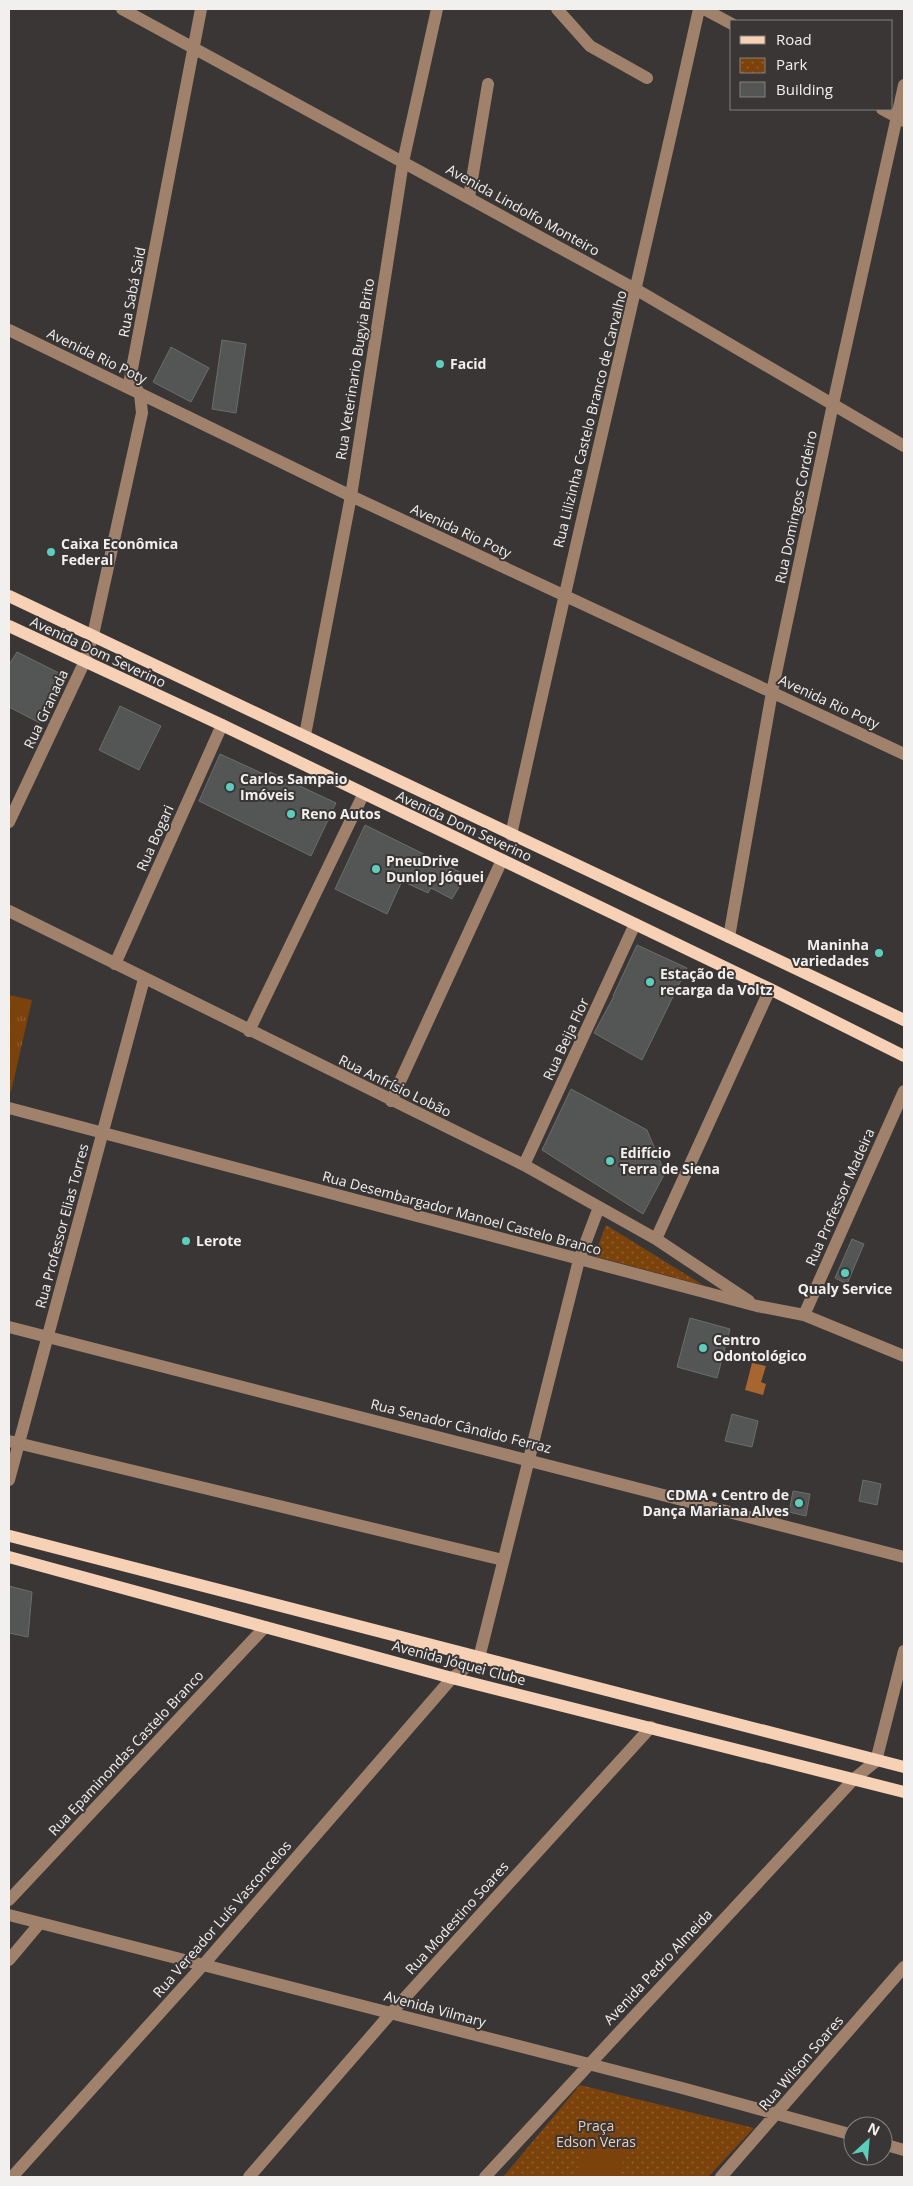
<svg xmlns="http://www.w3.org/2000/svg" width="913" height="2186" font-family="'Open Sans',sans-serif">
  <defs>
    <pattern id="grass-tufts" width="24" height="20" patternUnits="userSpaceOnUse" patternTransform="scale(1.25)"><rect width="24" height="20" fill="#7b420b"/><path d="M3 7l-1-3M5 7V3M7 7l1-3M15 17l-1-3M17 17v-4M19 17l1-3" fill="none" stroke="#8e5e2f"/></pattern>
    <pattern id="park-dots" width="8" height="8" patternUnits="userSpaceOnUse" patternTransform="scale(1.25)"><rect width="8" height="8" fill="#7b420b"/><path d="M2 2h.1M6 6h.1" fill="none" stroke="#8e5e2f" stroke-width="1.8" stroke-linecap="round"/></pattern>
  </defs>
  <rect width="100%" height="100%" fill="#393635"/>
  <path fill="url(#grass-tufts)" d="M 9,995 L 32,1000 L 11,1092 L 9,1091 Z"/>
  <path fill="url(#park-dots)" d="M 606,1225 L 703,1285 L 594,1256 Z
    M 580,2085 L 754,2128 L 708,2177 L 503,2177 Z"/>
  <path fill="#7b420b" d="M 600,2136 L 628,2155 L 612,2177 L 571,2177 Z"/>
  <path fill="#a7652f" d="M 752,1363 L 766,1366 L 761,1382 L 766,1384 L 763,1395 L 745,1390 Z"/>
  <path fill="#535655" stroke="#6b6e6e" d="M 222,340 L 246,344 L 236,413 L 212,409 Z
    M 171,347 L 209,368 L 191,402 L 153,382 Z
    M 17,652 L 63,675 L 40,723 L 9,707 L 9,665 Z
    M 120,706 L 161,726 L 139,770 L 99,750 Z
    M 220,754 L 268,776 L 270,772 L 336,803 L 311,856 L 199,801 Z
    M 365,825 L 466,875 L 452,899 L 431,888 L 428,893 L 402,881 L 387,914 L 335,889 Z
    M 637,945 L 687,968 L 642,1060 L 594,1033 L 614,996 L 613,996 Z
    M 571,1089 L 647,1130 L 665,1173 L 643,1214 L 542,1150 Z
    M 852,1239 L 864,1244 L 847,1284 L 835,1278 Z
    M 690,1318 L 730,1329 L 717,1378 L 677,1367 Z
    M 732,1414 L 758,1421 L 752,1447 L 725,1441 Z
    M 863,1480 L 881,1484 L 877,1505 L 859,1501 Z
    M 793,1491 L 810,1494 L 806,1516 L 789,1512 Z
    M 9,1586 L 32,1592 L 28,1637 L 9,1633 Z"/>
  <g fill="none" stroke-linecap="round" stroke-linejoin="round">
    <path stroke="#a0816c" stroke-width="12" d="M 122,9 L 637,290 L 904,446
      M 557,9 L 590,46 L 647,78
      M 704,9 L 732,24
      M 882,109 L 904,121
      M 469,197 L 488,84
      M 9,330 L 351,496 L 904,754
      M 305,735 L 351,496 L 403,162 L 437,9
      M 9,822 L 84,663 L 93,635 L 142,413 L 140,394 L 130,379 L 201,9
      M 511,835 C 571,559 638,285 699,9
      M 9,911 L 524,1165 L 656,1239 L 749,1301
      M 729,937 L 772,692 L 833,404 L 904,85
      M 115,964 L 222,725
      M 249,1031 L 363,795
      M 391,1101 L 502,860
      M 9,1108 L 757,1306 L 804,1315 L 904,1356
      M 524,1165 L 635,924
      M 656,1239 L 770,989
      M 804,1315 L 904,1091
      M 9,1327 L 904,1557
      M 9,1441 L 503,1560
      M 9,1480 L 144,979
      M 9,1900 L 265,1627
      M 9,1915 L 682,2088 L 853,2135
      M 9,1960 L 40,1923
      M 883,2144 L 904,2150
      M 12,2177 L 204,1964 L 452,1678 L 479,1658 L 579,1260 L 599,1207
      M 249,2177 L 391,2013 L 651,1727
      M 485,2177 L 854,1779 L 876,1761 L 904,1651
      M 721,2177 L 904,1967"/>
    <path stroke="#f7d1b6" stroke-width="12" d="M 9,596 L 904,1020
      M 9,626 L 222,725 L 770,989 L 904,1056
      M 10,1536 L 904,1767
      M 9,1557 L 452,1678 L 904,1792"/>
  </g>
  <g fill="#5ccebb" stroke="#393635" stroke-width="2">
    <circle cx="440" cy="364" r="5"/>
    <circle cx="51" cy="552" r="5"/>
    <circle cx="230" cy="787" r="5"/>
    <circle cx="291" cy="814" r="5"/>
    <circle cx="376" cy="869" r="5"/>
    <circle cx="879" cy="953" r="5"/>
    <circle cx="650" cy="982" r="5"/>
    <circle cx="610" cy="1161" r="5"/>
    <circle cx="186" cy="1241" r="5"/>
    <circle cx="845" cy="1273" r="5"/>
    <circle cx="703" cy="1348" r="5"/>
    <circle cx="799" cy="1503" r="5"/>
  </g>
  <g text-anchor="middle" stroke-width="4" stroke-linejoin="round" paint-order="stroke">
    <g font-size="14" fill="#f2f0ef" stroke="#393635">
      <text transform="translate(523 210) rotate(29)" y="5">Avenida Lindolfo Monteiro</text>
      <text transform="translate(132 292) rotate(-79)" y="5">Rua Sabá Said</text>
      <text transform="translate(97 356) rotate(26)" y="5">Avenida Rio Poty</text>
      <text transform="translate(355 369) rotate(-81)" y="5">Rua Veterinario Bugyia Brito</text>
      <text transform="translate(590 419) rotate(-76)" y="5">Rua Lilizinha Castelo Branco de Carvalho</text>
      <text transform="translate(796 507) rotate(-78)" y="5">Rua Domingos Cordeiro</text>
      <text transform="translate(461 531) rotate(25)" y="5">Avenida Rio Poty</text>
      <text transform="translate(98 652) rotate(25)" y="5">Avenida Dom Severino</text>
      <text transform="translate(829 702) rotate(25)" y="5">Avenida Rio Poty</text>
      <text transform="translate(46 709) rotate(-65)" y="5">Rua Granada</text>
      <text transform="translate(464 826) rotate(25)" y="5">Avenida Dom Severino</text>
      <text transform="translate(155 838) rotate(-66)" y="5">Rua Bogari</text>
      <text transform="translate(566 1039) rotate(-65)" y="5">Rua Beija Flor</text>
      <text transform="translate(395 1086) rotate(26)" y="5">Rua Anfrísio Lobão</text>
      <text transform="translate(840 1197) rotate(-66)" y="5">Rua Professor Madeira</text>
      <text transform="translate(462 1213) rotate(15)" y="5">Rua Desembargador Manoel Castelo Branco</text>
      <text transform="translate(62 1226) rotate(-75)" y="5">Rua Professor Elias Torres</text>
      <text transform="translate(461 1426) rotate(14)" y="5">Rua Senador Cândido Ferraz</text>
      <text transform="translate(459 1663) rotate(15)" y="5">Avenida Jóquei Clube</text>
      <text transform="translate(126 1753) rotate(-47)" y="5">Rua Epaminondas Castelo Branco</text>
      <text transform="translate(457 1918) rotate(-48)" y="5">Rua Modestino Soares</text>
      <text transform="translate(222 1919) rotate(-49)" y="5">Rua Vereador Luís Vasconcelos</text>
      <text transform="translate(658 1967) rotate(-47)" y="5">Avenida Pedro Almeida</text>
      <text transform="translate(435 2009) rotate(15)" y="5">Avenida Vilmary</text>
      <text transform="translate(801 2063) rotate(-49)" y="5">Rua Wilson Soares</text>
    </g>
    <g font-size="14" font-weight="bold" fill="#f2f0ef" stroke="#393635" text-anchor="start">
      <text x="450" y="369">Facid</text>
      <text x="61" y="549">Caixa Econômica<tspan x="61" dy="16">Federal</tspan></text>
      <text x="240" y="784">Carlos Sampaio<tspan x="240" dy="16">Imóveis</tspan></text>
      <text x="301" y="819">Reno Autos</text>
      <text x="386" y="866">PneuDrive<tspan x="386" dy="16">Dunlop Jóquei</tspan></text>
      <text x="869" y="950" text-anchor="end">Maninha<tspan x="869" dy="16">variedades</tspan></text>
      <text x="660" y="979">Estação de<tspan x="660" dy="16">recarga da Voltz</tspan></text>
      <text x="620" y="1158">Edifício<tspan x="620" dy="16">Terra de Siena</tspan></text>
      <text x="196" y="1246">Lerote</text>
      <text x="845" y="1294" text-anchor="middle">Qualy Service</text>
      <text x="713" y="1345">Centro<tspan x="713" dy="16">Odontológico</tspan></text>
      <text x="789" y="1500" text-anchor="end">CDMA • Centro de<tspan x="789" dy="16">Dança Mariana Alves</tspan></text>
    </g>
    <g font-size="14" fill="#f2ccb1" stroke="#393635">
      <text x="596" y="2131">Praça<tspan x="596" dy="16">Edson Veras</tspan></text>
    </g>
  </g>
  <rect width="913" height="2186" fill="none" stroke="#f2f0ef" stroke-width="20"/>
  <rect x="730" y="20" width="162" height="90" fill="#393635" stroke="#83807f"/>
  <rect x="740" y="36" width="25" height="8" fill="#f7d1b6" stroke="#83807f"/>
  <text x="776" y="45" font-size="15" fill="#f2f0ef">Road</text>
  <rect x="740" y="58" width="25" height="15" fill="url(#park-dots)" stroke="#83807f"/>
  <text x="776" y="70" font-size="15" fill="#f2f0ef">Park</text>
  <rect x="740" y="82" width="25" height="15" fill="#535655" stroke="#83807f"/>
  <text x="776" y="95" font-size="15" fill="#f2f0ef">Building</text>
  <g transform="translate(868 2141) rotate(26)"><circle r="24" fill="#393635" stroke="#83807f"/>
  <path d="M0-4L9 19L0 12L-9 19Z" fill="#5ccebb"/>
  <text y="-8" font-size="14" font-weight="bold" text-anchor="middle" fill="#f2f0ef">N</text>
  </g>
</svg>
